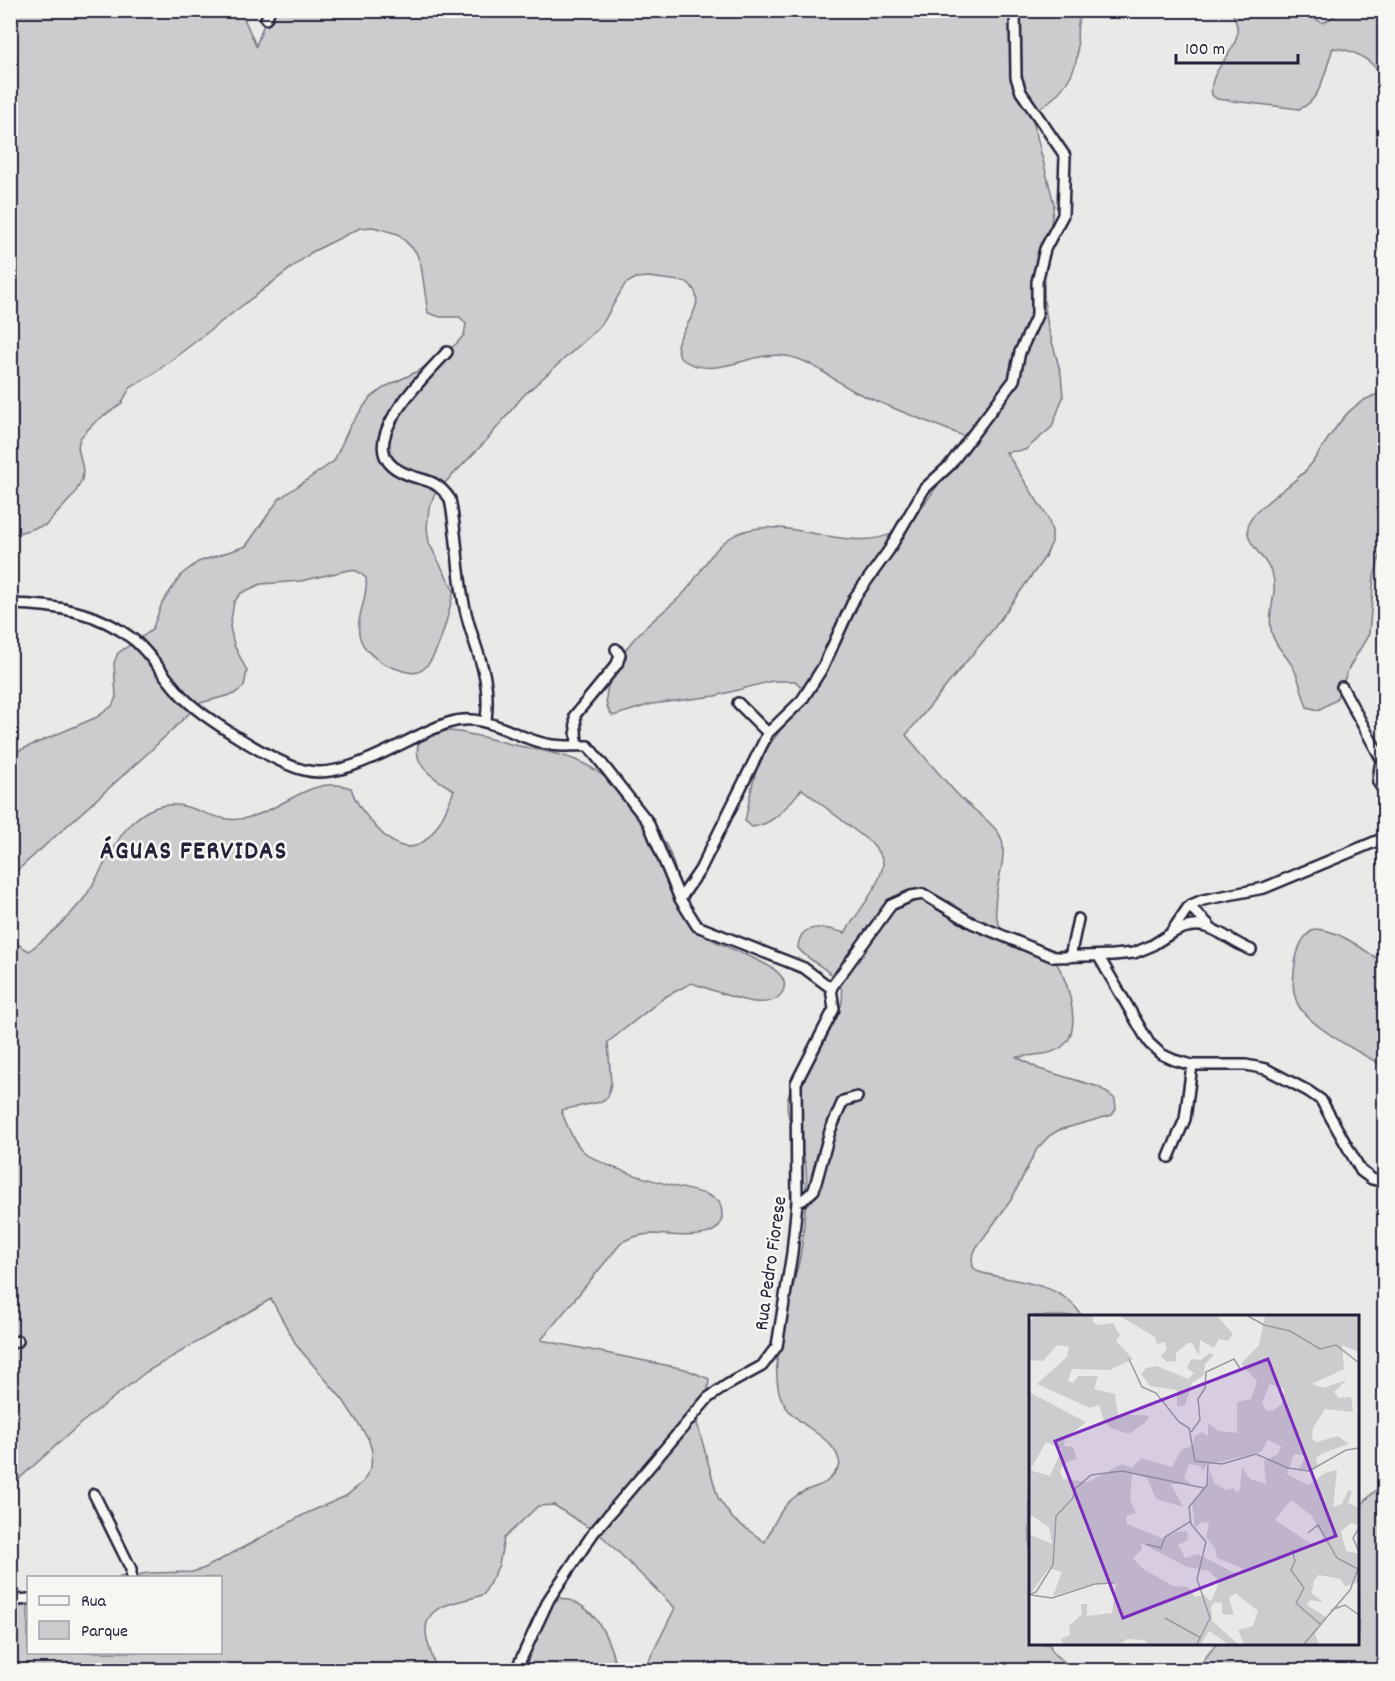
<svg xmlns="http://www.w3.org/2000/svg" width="1395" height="1681" font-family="Dekko,sans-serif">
  <rect width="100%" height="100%" fill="#e9e9e7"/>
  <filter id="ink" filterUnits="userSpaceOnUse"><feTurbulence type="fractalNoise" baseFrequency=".0167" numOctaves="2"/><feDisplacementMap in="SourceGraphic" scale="12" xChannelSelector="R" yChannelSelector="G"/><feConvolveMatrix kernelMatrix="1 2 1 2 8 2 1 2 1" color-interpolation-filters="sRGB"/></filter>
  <g filter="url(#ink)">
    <path fill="#ccccce" stroke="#777784" stroke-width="1.5" d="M 269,10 L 1082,11 C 1074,26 1079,41 1077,57 C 1073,82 1052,103 1031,113 L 1054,204 L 1044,269 L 1044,300 L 1048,327 L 1061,374 L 1063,397 L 1052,427 L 1025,450 L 1006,452 L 1048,518 L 1052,531 L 1052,542 L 1045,557 L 994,628 L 906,735 C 924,756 941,777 960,797 C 972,809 987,818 997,831 C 1001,836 1003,841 1003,848 C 1005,872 988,900 999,924 C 1005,941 1036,943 1049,954 C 1066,968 1084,1029 1064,1045 C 1051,1057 1033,1054 1017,1057 L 1039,1069 L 1099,1087 L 1115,1099 L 1116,1109 L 1112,1115 L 1059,1130 L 1049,1136 L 1037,1149 L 1011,1200 L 976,1248 L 972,1258 L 973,1267 L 979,1272 C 1016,1283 1060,1280 1082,1316 L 1030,1316 L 1030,1644 L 1049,1644 L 1054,1654 L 1075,1670 L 644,1670 L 675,1608 L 603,1537 L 554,1505 L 538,1506 L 504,1538 L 499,1565 L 484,1594 C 463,1604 424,1600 426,1633 C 427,1646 434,1657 435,1670 L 11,1670 L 10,1575 L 16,1598 L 28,1599 L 28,1652 L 220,1652 L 220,1578 L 119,1577 L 149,1573 L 192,1572 L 205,1568 L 305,1514 L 346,1496 L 363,1482 L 371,1467 L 372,1451 L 368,1438 L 343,1400 L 297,1346 L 271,1299 L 146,1372 L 80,1424 L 11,1486 L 11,940 L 29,951 C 49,936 66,920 82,901 C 106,870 118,819 157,807 C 193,796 213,830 254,816 C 288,805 314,775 351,788 C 356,805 365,814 376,827 C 417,874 440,828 454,790 C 430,776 406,762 423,733 C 448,726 478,736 503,742 C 528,749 555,751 578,761 C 609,774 650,815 666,845 C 680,870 679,902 695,926 C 710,950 797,962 783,991 C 770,1018 714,989 691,983 L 665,997 L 608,1042 L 611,1083 L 608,1097 L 600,1102 L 561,1110 C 567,1125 572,1140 583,1151 C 604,1170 677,1187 706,1194 L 719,1201 C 736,1246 678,1235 654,1234 C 642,1234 633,1236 622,1242 L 541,1340 L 685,1369 L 709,1379 L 708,1391 L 697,1423 L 718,1498 L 733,1519 L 765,1542 C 773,1526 780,1507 796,1496 C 817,1482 824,1492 840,1465 C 836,1430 784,1428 778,1387 C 771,1347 792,1296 800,1257 C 804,1235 805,1211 806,1189 C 807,1179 806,1166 804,1157 C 800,1139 787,1124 787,1105 C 789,1065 853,1018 841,988 C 834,970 810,963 798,948 C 799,921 826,927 845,933 C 855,916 883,882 883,863 C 882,855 876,849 871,843 L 802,789 C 787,806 775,824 752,827 L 745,821 C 750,800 752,776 762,757 C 774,734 799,714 802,688 L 795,681 L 772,681 L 715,696 L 652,704 L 613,716 C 598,702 611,676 619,661 C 632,634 660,616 682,595 C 699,578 707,554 728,539 C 782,502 857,570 912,521 L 971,439 C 934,424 896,410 860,394 C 835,383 814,360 786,356 C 749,350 715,383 680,358 L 677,345 C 684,324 711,301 687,282 L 649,277 L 636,278 L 625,284 L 604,321 L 593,333 L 523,396 L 486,441 L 435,493 L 429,508 L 427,528 L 429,543 L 454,591 C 449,610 439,662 420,671 C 411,676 399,669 389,666 C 378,662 363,649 360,638 C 354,618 369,598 366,578 L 357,571 L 349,570 L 301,581 L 261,584 L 241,593 L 234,602 L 230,627 L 234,645 L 247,671 L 244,686 L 234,694 L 200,703 L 148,753 L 11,876 L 11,754 L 97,717 L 112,706 L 116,697 L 114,663 L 118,653 L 152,630 L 162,603 L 182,574 L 198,562 L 246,546 L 279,499 L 334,461 L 350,426 L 369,399 L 385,387 L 420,370 L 456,344 L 464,335 L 466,324 L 460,317 L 440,317 L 428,313 L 421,265 L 416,252 L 398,234 L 373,227 L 360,228 L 312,252 L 152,375 L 130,388 L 121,404 L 95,422 L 80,438 L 78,447 L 83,470 L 82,480 L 74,495 L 46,525 L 11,535 L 11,11 L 238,11 L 243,16 L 256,46 Z
      M 1231,11 L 1300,11 L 1323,23 L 1342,11 L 1384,11 L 1384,86 C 1381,64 1355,49 1333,48 C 1325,69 1322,101 1299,109 L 1217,99 L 1212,95 C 1206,63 1254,48 1231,11 Z
      M 1384,393 L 1384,542 L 1374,577 L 1369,634 L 1350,666 L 1336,700 L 1318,710 L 1307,707 C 1302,695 1300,681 1294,669 C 1287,655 1274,646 1271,630 C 1267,610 1280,590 1271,571 C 1265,556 1242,542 1249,523 C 1256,504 1300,483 1314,460 C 1333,433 1348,399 1384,393 Z
      M 1315,929 C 1341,930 1363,950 1384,963 L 1384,1066 C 1363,1055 1313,1028 1300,1008 C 1291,994 1293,980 1295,963 C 1298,949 1301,936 1315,929 Z
      M 1384,1482 L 1384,1670 L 1196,1670 L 1216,1644 L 1358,1644 L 1358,1508 Z
      M 560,1598 C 597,1603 609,1639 617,1670 L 522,1670 C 531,1644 536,1614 560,1598 Z"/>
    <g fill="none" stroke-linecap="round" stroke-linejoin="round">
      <defs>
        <path id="street" d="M 266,19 L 270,10
          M 447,352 C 426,375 350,446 400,471 C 422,483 433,475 450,499 C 457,534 457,570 464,604 C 473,650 492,670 486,720
          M 10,604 C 55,605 98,611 134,640 C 152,655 165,678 181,695 C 201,717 275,763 304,770 C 346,782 408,736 448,723 C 487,710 515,740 552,745 C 564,747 576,745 588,746 L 648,822 L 680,899 L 697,926 L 804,968 L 831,988
          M 1342,687 L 1383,762
          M 738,703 L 768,733
          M 577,745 L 575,715 L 617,664 L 620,655 L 616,649
          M 1384,761 L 1380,766 L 1378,782 L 1384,791
          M 680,899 L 700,870 L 768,733 L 802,700 L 823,667 L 855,597 L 889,550 L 924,489 L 949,466 L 1014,380 L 1020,352 L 1037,315 L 1037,282 L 1045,249 L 1063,215 L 1065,156 L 1021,92 L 1016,77 L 1015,10
          M 1189,906 L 1208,924
          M 1172,933 C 1207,914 1220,937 1251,950
          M 1070,957 L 1078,919
          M 1099,957 L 1149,1043 L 1161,1054 L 1174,1060 L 1192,1065 L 1246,1065 L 1266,1069 L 1308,1091 L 1321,1100 L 1361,1171 L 1372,1179 L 1384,1182
          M 831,988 L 891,905 L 911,896 L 923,894 L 972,923 L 1054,957 L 1113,955 L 1134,953 L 1151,946 L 1170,934 L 1189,906 L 1203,900 L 1264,888 L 1384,838
          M 1169,1157 L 1185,1119 L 1192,1065
          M 797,1202 L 803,1200 L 814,1190 L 830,1131 L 843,1101 L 857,1097
          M 10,1344 L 18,1341
          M 94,1494 L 131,1569 L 131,1578
          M 10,1601 L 28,1599
          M 516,1670 L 549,1599 L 594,1532 L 708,1398 L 727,1385 L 762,1366 L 777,1346 L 792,1253 L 797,1202 L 796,1083 L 834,1009 L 831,988"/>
      </defs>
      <use href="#street" stroke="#22223b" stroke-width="14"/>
      <use href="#street" stroke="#f6f6f2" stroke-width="9"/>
    </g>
  </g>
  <g text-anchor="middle" stroke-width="5" stroke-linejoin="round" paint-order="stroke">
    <g font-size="20" fill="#22223b" stroke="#f6f6f2">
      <text transform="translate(769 1263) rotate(-82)" y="7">Rua Pedro Fiorese</text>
    </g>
    <g font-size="26" font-weight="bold" letter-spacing="1.5" fill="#22223b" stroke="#f6f6f2">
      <text x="194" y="858">ÁGUAS FERVIDAS</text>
    </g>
  </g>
  <g transform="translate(1029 1315)">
    <rect width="330" height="330" fill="#e9e9e7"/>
    <path d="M 5,1 L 64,1 L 64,7 L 69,10 L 84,8 L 91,20 L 87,26 L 104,44 L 81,55 L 43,54 L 39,66 L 44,68 L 49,61 L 69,61 L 65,74 L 86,79 L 89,100 L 118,100 L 120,103 L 113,110 L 100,119 L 82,113 L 75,106 L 70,90 L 61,93 L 8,69 L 38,42 L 40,32 L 28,30 L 14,46 L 0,45 L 0,9 ZM 91,1 L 188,1 L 204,19 L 199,26 L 190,24 L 185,33 L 171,25 L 170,41 L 163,28 L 159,28 L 147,38 L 147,46 L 138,47 L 132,41 L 138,34 L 136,27 L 128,29 L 126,22 ZM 236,1 L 330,1 L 330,37 L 313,30 L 315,54 L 283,69 L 294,73 L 318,65 L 305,77 L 310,83 L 322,82 L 324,97 L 296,94 L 284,113 L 283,124 L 288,127 L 309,121 L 320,129 L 294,138 L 287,143 L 289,152 L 285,155 L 270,154 L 277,141 L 265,139 L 258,159 L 279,170 L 296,158 L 308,155 L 304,192 L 313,189 L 319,175 L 323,177 L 319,188 L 330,193 L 330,211 L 322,208 L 312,216 L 317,236 L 330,239 L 330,267 L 316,271 L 311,264 L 290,260 L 286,264 L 282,278 L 294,287 L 281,285 L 278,290 L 297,302 L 286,319 L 290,329 L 215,329 L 209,315 L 224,311 L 229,296 L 206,278 L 200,283 L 205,300 L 193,299 L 193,288 L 186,287 L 182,291 L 183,306 L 209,329 L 199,329 L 180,316 L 172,329 L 119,329 L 115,325 L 98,324 L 91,329 L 34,329 L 32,324 L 41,320 L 40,311 L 53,299 L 52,289 L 58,289 L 58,301 L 83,298 L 87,269 L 65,269 L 24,281 L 33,257 L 20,253 L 0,281 L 0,219 L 23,229 L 20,212 L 0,199 L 0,77 L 57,107 L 36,124 L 35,131 L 44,132 L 48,144 L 35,148 L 31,157 L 34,164 L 59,167 L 93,149 L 103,153 L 112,143 L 143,152 L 152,135 L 163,131 L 166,121 L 173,117 L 179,121 L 179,108 L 189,116 L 208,118 L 208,87 L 222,84 L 228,66 L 212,49 L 230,30 ZM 241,69 L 255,74 L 253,89 L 243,96 L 237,95 L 233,88 ZM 239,125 L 252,131 L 249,139 L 235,146 L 237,169 L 221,164 L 213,152 L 211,174 L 208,178 L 204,173 L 197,175 L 185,168 L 181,156 L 178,170 L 163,188 L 166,213 L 172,207 L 180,208 L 177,222 L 186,233 L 188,243 L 213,253 L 211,261 L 169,239 L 156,243 L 149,230 L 159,225 L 158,216 L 147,217 L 135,224 L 98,209 L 97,201 L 107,198 L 101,185 L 103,159 L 118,163 L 127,184 L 154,192 L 142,169 L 162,169 L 155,163 L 160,149 L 171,151 L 174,156 L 178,150 L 232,137 ZM 17,127 L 33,134 L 21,161 L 1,155 ZM 262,185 L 283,201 L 295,224 L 284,230 L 246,205 ZM 112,228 L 158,252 L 180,256 L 190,266 L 184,283 L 181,286 L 175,280 L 166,282 L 159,272 L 144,271 L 113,253 L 104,243 L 113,234 ZM 181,38 L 185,40 L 176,49 L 175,60 L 163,68 L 156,91 L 148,91 L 148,75 L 121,71 L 112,59 L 117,53 L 128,51 L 159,64 L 165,58 L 158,53 L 162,44 L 172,45 Z" fill="#ccccce" fill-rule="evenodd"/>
    <path fill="none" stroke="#9999a2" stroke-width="1.5" d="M 219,1 L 235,10 L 261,16 L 291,34 L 307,30 L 330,48M 100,44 L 113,72 L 127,78 L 150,107 L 160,113 L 166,146 L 193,149 L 227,139 L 259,153 L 280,156 L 317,135 L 330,133M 162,117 L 171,105 L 169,84 L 176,73 L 177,57 L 205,44 L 212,55M 330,213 L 324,223 L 330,237M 279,218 L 289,210 L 308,243 L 329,254M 117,229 L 132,233 L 136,222 L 162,206M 263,235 L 266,246 L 262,255 L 275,273 L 267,288 L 291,309M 0,280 L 7,277 L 24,250 L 27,201 L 44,183 L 46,174 L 62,160 L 93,156 L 175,173M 2,280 L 23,283 L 66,269 L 84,268M 302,295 L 316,290 L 330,300M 136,303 L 172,323M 168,329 L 181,303 L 168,264 L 177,227 L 162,209 L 160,192 L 178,170 L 179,150M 275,329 L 321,275 L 330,251"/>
    <path fill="#7b2cbf" fill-opacity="0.15" stroke="#7b2cbf" stroke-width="3" d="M 239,44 L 307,221 L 94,303 L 26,126 Z"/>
    <rect width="330" height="330" fill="none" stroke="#22223b" stroke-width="3"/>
  </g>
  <rect width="1395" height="1681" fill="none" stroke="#f6f6f2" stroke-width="36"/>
  <rect x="18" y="18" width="1359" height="1645" fill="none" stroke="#22223b" stroke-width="2" filter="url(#ink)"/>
  <rect x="27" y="1576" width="195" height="78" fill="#f6f6f2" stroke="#a1a1a9" stroke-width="1.5"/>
  <rect x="39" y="1596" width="30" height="9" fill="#f6f6f2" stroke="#a1a1a9" stroke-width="1.5"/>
  <text x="81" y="1606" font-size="18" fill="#22223b">Rua</text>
  <rect x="39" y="1621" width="30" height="18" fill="#ccccce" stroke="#a1a1a9" stroke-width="1.5"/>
  <text x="81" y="1636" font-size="18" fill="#22223b">Parque</text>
  <path d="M1176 54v9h122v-9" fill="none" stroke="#22223b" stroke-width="3"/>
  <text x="1185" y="54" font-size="18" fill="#22223b" stroke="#f6f6f2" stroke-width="4.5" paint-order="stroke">100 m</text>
</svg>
